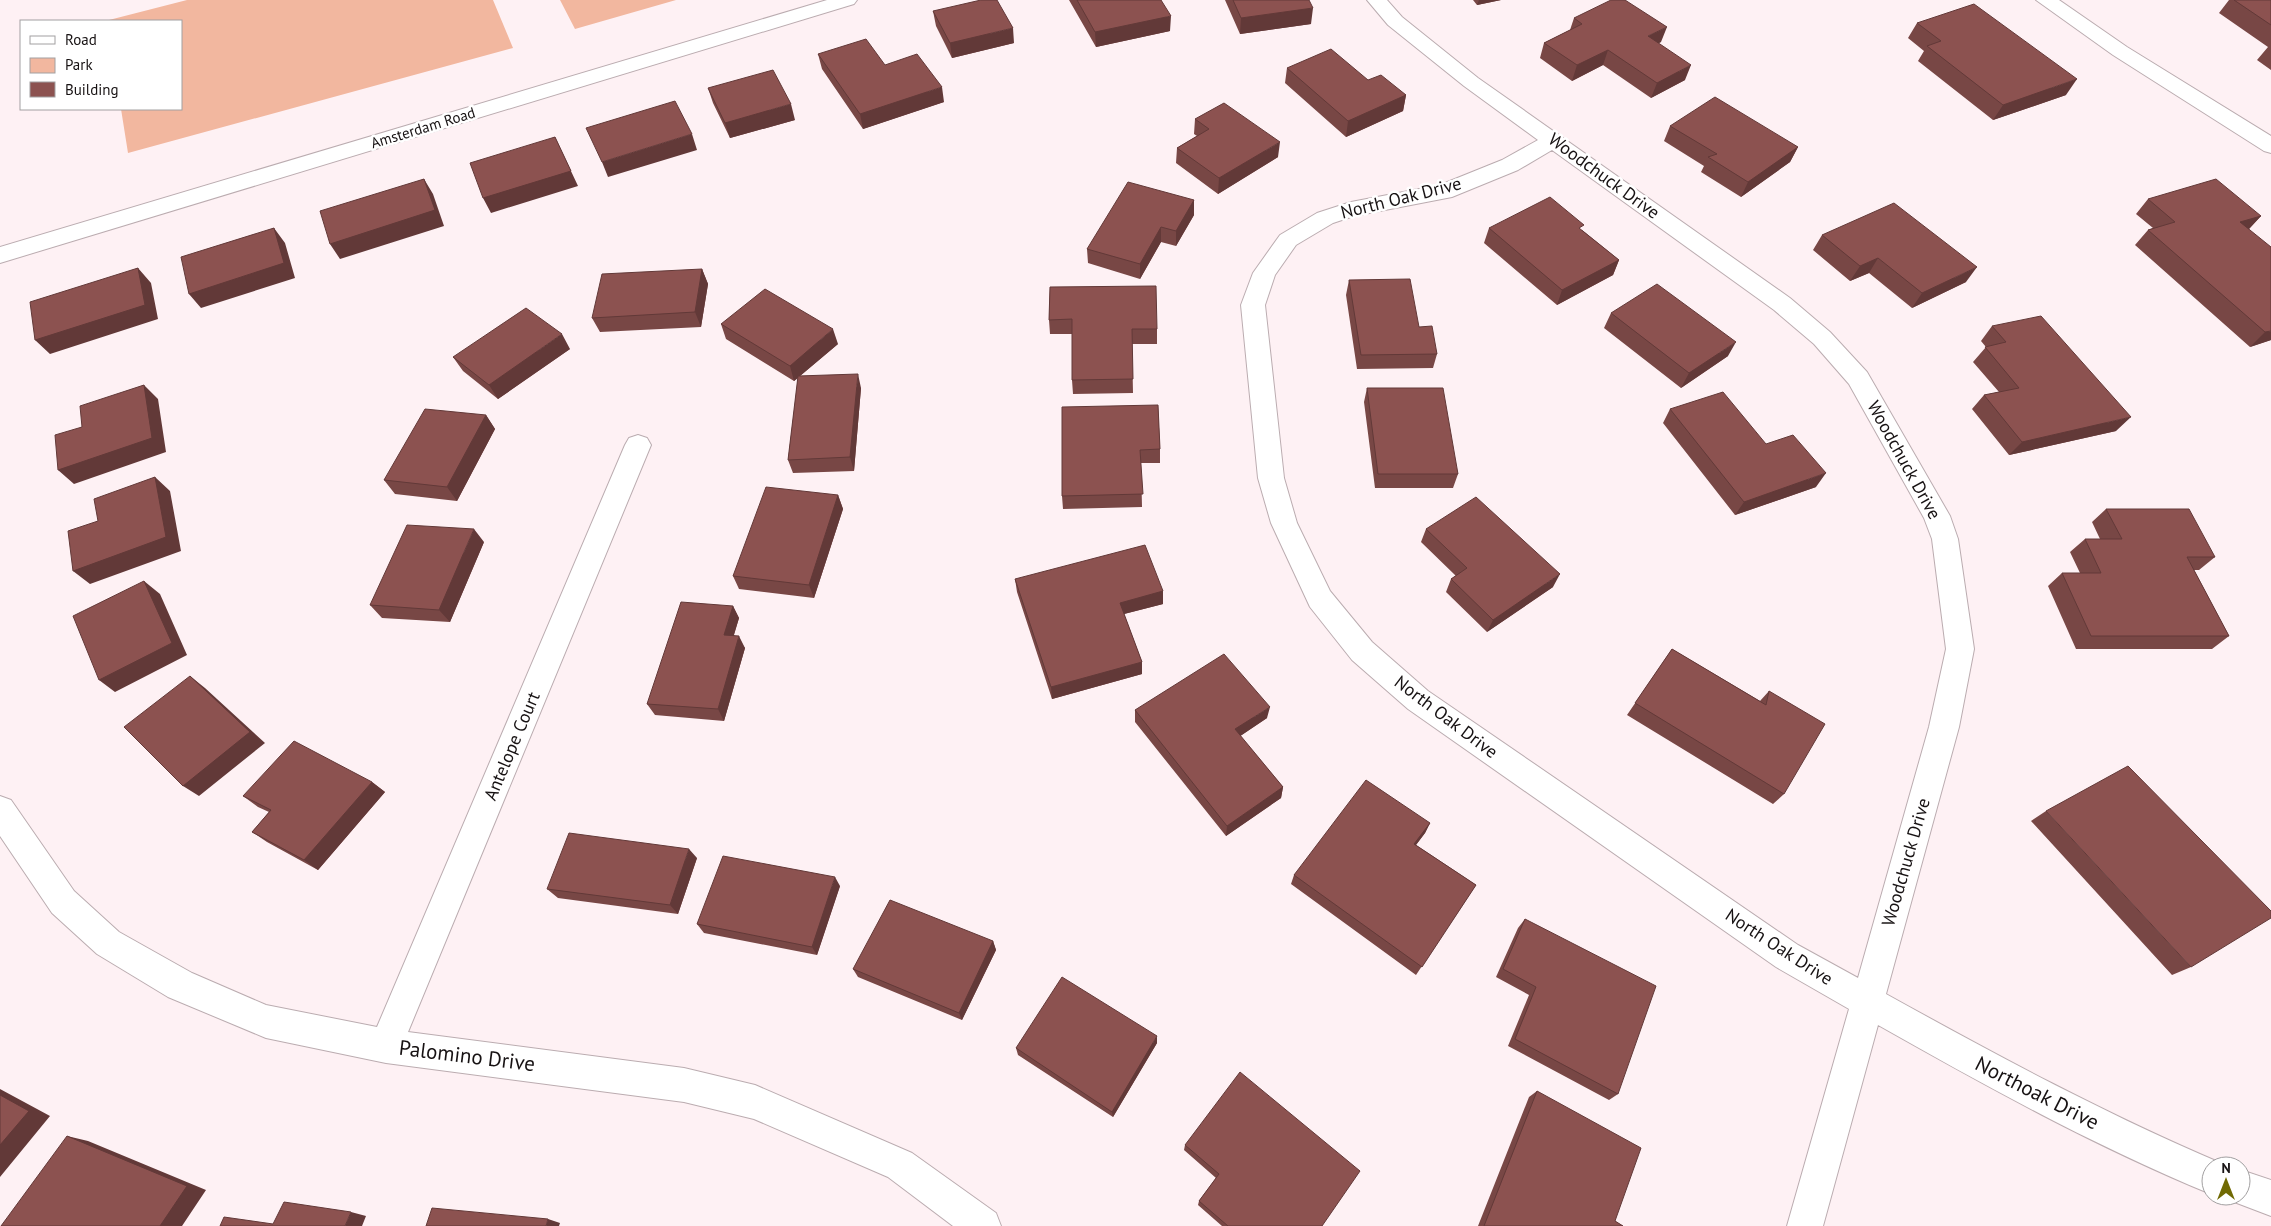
<svg xmlns="http://www.w3.org/2000/svg" width="2271" height="1226" font-family="'PT Sans',sans-serif">
  <rect width="100%" height="100%" fill="#fef1f4"/>
  <path fill="#f2b79f" d="M 187,0 L 493,0 L 513,48 L 128,153 L 121,109 L 181,109 L 181,21 L 109,20 Z
    M 560,0 L 676,0 L 575,29 Z"/>
  <g fill="none" stroke-linecap="round" stroke-linejoin="round">
    <defs>
      <path id="street" d="M 1367,0 L 1387,0 L 1402,17 L 1478,78 L 1790,298 L 1830,332 L 1867,372 L 1950,516 L 1958,539 L 1974,649 L 1959,727 L 1886,994 C 1996,1055 2107,1115 2223,1164 L 2224,1166 L 2211,1166 L 2211,1194 C 2096,1147 1986,1086 1878,1025 L 1823,1226 L 1787,1226 L 1849,1009 L 1776,967 L 1408,709 L 1352,660 L 1310,607 L 1271,523 L 1258,478 L 1241,305 L 1253,273 L 1280,235 L 1317,213 L 1351,202 L 1440,185 L 1502,160 L 1538,140 L 1464,86 L 1388,25 ZM 1552,150 L 1774,310 L 1814,344 L 1849,384 L 1924,518 L 1932,539 L 1946,649 L 1929,727 L 1858,978 L 1798,945 L 1428,691 L 1372,642 L 1330,591 L 1297,523 L 1284,478 L 1265,305 L 1275,275 L 1296,245 L 1333,223 L 1354,216 L 1452,197 L 1518,170 Z
        M 2036,0 L 2059,0 L 2127,47 L 2271,136 L 2271,153 L 2264,151 L 2113,55 Z
        M 638,435 L 647,438 L 651,445 L 408,1032 L 684,1068 L 755,1085 L 912,1153 L 996,1213 L 1001,1226 L 953,1226 L 888,1177 L 754,1119 L 684,1102 L 386,1063 L 266,1038 L 168,997 L 97,954 L 52,913 L 0,836 L 0,796 L 11,800 L 74,891 L 119,932 L 192,973 L 266,1005 L 377,1027 L 625,445 L 629,438 Z
        M 2241,1170 L 2271,1180 L 2271,1216 L 2229,1200 L 2227,1196 L 2241,1196 Z"/>
      <path id="secondary" d="M 827,0 L 857,0 L 854,4 L 0,263 L 0,247 Z"/>
    </defs>
    <use href="#street" stroke="#bbacb0" stroke-width="2"/>
    <use href="#secondary" stroke="#bbacb0" stroke-width="2"/>
    <use href="#street" fill="#fff" fill-rule="evenodd"/>
    <use href="#secondary" fill="#fff" fill-rule="evenodd"/>
  </g>
  <path fill="#784745" d="M 1069,0 L 1161,0 L 1170,31 L 1096,47 Z
    M 1225,0 L 1309,0 L 1311,24 L 1240,34 Z
    M 1473,0 L 1501,0 L 1477,5 Z
    M 2229,0 L 2271,0 L 2271,70 L 2257,60 L 2268,47 L 2219,13 Z
    M 933,11 L 1014,43 L 952,58 L 936,26 Z
    M 1574,18 L 1661,42 L 1658,43 L 1685,80 L 1651,98 L 1603,65 L 1572,81 L 1540,58 L 1544,43 L 1570,30 Z
    M 1917,23 L 2066,95 L 1993,120 L 1918,61 L 1924,51 L 1908,38 Z
    M 818,54 L 885,65 L 944,102 L 863,129 L 822,69 Z
    M 1287,68 L 1368,80 L 1406,95 L 1403,111 L 1346,137 L 1285,83 Z
    M 708,88 L 795,120 L 730,138 L 713,103 Z
    M 1195,119 L 1278,157 L 1218,194 L 1176,163 L 1177,148 L 1197,136 L 1194,134 Z
    M 1670,126 L 1798,147 L 1790,162 L 1741,197 L 1701,172 L 1704,166 L 1664,141 Z
    M 2148,199 L 2261,216 L 2249,229 L 2271,340 L 2250,347 L 2135,245 L 2148,230 L 2153,228 L 2136,214 Z
    M 1194,200 L 1194,215 L 1176,246 L 1161,242 L 1140,279 L 1088,263 L 1087,249 Z
    M 1489,228 L 1582,230 L 1619,260 L 1613,275 L 1557,305 L 1484,243 Z
    M 1822,235 L 1966,282 L 1912,308 L 1869,273 L 1850,281 L 1813,250 Z
    M 702,269 L 708,284 L 701,327 L 600,332 L 592,318 Z
    M 1349,280 L 1419,327 L 1437,354 L 1433,368 L 1357,369 L 1346,295 Z
    M 1050,287 L 1157,329 L 1157,344 L 1132,344 L 1133,393 L 1073,394 L 1072,380 L 1072,334 L 1050,334 L 1049,320 Z
    M 1611,313 L 1728,356 L 1681,388 L 1604,328 Z
    M 721,324 L 838,344 L 800,376 L 861,388 L 854,471 L 793,473 L 788,460 L 798,378 L 794,381 L 726,339 Z
    M 1992,326 L 2116,431 L 2009,455 L 1972,409 L 1984,395 L 1999,392 L 1973,362 L 1986,347 L 1981,341 Z
    M 570,349 L 498,399 L 463,371 L 453,357 Z
    M 1367,388 L 1458,474 L 1453,488 L 1375,488 L 1364,402 Z
    M 1158,405 L 1160,449 L 1160,463 L 1141,463 L 1142,507 L 1063,509 L 1062,496 Z
    M 1670,409 L 1766,444 L 1816,487 L 1735,515 L 1663,423 Z
    M 486,415 L 495,429 L 457,501 L 395,494 L 384,480 Z
    M 838,495 L 843,509 L 814,598 L 739,589 L 733,576 Z
    M 2106,509 L 2215,557 L 2199,570 L 2194,570 L 2229,636 L 2212,649 L 2076,649 L 2048,586 L 2062,573 L 2080,573 L 2070,552 L 2085,539 L 2100,539 L 2092,522 Z
    M 1426,529 L 1553,587 L 1487,632 L 1446,592 L 1451,579 L 1456,576 L 1421,542 Z
    M 484,542 L 450,622 L 382,618 L 370,605 Z
    M 1015,579 L 1163,591 L 1163,604 L 1124,614 L 1142,662 L 1142,674 L 1052,699 L 1017,592 Z
    M 733,606 L 739,618 L 734,635 L 745,648 L 724,721 L 655,715 L 647,704 Z
    M 1672,649 L 1760,701 L 1769,691 L 1784,794 L 1773,804 L 1627,715 Z
    M 1135,710 L 1267,718 L 1240,736 L 1283,787 L 1281,798 L 1226,836 L 1135,722 Z
    M 372,782 L 385,792 L 318,870 L 267,842 L 252,832 L 269,812 L 258,807 L 243,796 Z
    M 2046,811 L 2191,967 L 2172,975 L 2031,821 Z
    M 1430,823 L 1425,833 L 1416,845 L 1476,885 L 1416,975 L 1291,884 L 1294,875 Z
    M 697,858 L 678,914 L 558,898 L 547,889 Z
    M 840,886 L 817,955 L 704,933 L 697,924 Z
    M 1525,919 L 1618,1094 L 1609,1100 L 1508,1046 L 1529,995 L 1496,977 L 1518,928 Z
    M 993,941 L 996,950 L 962,1020 L 858,977 L 853,969 Z
    M 1157,1043 L 1113,1117 L 1018,1055 L 1016,1048 Z
    M 1537,1091 L 1615,1221 L 1623,1226 L 1478,1226 L 1529,1097 Z
    M 1185,1145 L 1322,1226 L 1222,1226 L 1198,1205 L 1199,1201 L 1216,1178 L 1184,1150 Z"/>
  <path fill="#623938" d="M 1479,0 L 1501,0 L 1477,5 Z
    M 1313,8 L 1311,24 L 1240,34 L 1241,18 Z
    M 1171,16 L 1170,31 L 1096,47 L 1095,32 Z
    M 1667,27 L 1661,42 L 1642,52 L 1648,36 Z
    M 1013,28 L 1014,43 L 952,58 L 950,43 Z
    M 1608,50 L 1603,65 L 1572,81 L 1577,65 Z
    M 1691,65 L 1685,80 L 1651,98 L 1657,83 Z
    M 2077,79 L 2066,95 L 1993,120 L 2003,105 Z
    M 942,87 L 944,102 L 863,129 L 860,114 Z
    M 1406,95 L 1403,111 L 1346,137 L 1348,121 Z
    M 791,104 L 795,120 L 730,138 L 725,123 Z
    M 692,134 L 697,150 L 608,177 L 602,162 Z
    M 555,137 L 578,186 L 491,213 L 483,198 Z
    M 1280,142 L 1278,157 L 1218,194 L 1219,178 Z
    M 1798,147 L 1790,162 L 1741,197 L 1748,182 Z
    M 424,179 L 433,194 L 444,226 L 340,259 L 330,244 Z
    M 1194,200 L 1194,215 L 1176,246 L 1176,231 Z
    M 2261,216 L 2247,231 L 2240,222 Z
    M 1161,227 L 1161,242 L 1140,279 L 1140,264 Z
    M 274,228 L 285,243 L 295,278 L 201,308 L 189,294 Z
    M 1878,258 L 1869,273 L 1850,281 L 1860,266 Z
    M 1619,260 L 1613,275 L 1557,305 L 1562,290 Z
    M 1977,267 L 1966,282 L 1912,308 L 1922,293 Z
    M 138,268 L 151,283 L 158,319 L 50,354 L 35,340 Z
    M 702,269 L 708,284 L 701,327 L 695,312 Z
    M 833,329 L 838,344 L 794,381 L 790,366 Z
    M 2271,331 L 2271,340 L 2250,347 L 2265,332 Z
    M 562,334 L 570,349 L 498,399 L 489,385 Z
    M 1736,342 L 1728,356 L 1681,388 L 1689,373 Z
    M 858,374 L 861,388 L 854,471 L 850,457 Z
    M 144,385 L 158,399 L 166,452 L 74,484 L 58,470 Z
    M 486,415 L 495,429 L 457,501 L 447,487 Z
    M 2131,417 L 2116,431 L 2009,455 L 2022,442 Z
    M 1826,473 L 1816,487 L 1735,515 L 1744,502 Z
    M 155,477 L 170,491 L 181,551 L 90,584 L 73,571 Z
    M 838,495 L 843,509 L 814,598 L 809,585 Z
    M 474,529 L 484,542 L 450,622 L 439,610 Z
    M 1560,574 L 1553,587 L 1487,632 L 1493,620 Z
    M 144,581 L 160,594 L 187,655 L 115,692 L 99,680 Z
    M 1163,591 L 1163,604 L 1120,615 L 1120,603 Z
    M 733,606 L 739,618 L 730,647 L 724,635 Z
    M 739,636 L 745,648 L 724,721 L 718,709 Z
    M 1142,662 L 1142,674 L 1052,699 L 1051,687 Z
    M 190,676 L 205,688 L 265,743 L 199,796 L 183,786 Z
    M 1270,707 L 1267,718 L 1233,741 L 1235,729 Z
    M 372,782 L 385,792 L 318,870 L 304,860 Z
    M 1283,787 L 1281,798 L 1226,836 L 1227,826 Z
    M 1430,823 L 1425,833 L 1409,854 L 1414,844 Z
    M 689,849 L 697,858 L 678,914 L 670,905 Z
    M 835,877 L 840,886 L 817,955 L 812,947 Z
    M 993,941 L 996,950 L 962,1020 L 959,1013 Z
    M 1157,1036 L 1157,1043 L 1113,1117 L 1112,1112 Z
    M 0,1089 L 50,1116 L 0,1177 Z
    M 67,1136 L 88,1141 L 206,1190 L 182,1226 L 160,1226 Z
    M 351,1212 L 366,1216 L 362,1226 L 345,1226 Z
    M 548,1219 L 560,1223 L 559,1226 L 546,1226 Z"/>
  <path fill="#8c5250" stroke="#623938" d="M 981,0 L 997,0 L 1013,28 L 950,43 L 933,11 Z
    M 1077,0 L 1161,0 L 1171,16 L 1095,32 Z
    M 1233,0 L 1309,0 L 1313,8 L 1241,18 Z
    M 1611,0 L 1625,0 L 1667,27 L 1648,36 L 1691,65 L 1657,83 L 1608,50 L 1577,65 L 1544,43 L 1582,24 L 1574,18 Z
    M 2234,0 L 2271,0 L 2271,25 Z
    M 1974,4 L 2077,79 L 2003,105 L 1927,46 L 1941,41 L 1917,23 Z
    M 866,39 L 885,65 L 917,54 L 942,87 L 860,114 L 818,54 Z
    M 1331,49 L 1368,80 L 1381,75 L 1406,95 L 1348,121 L 1287,68 Z
    M 773,70 L 791,104 L 725,123 L 708,88 Z
    M 1715,97 L 1798,147 L 1748,182 L 1708,157 L 1717,154 L 1670,126 Z
    M 675,101 L 692,134 L 602,162 L 586,128 Z
    M 1224,103 L 1280,142 L 1219,178 L 1177,148 L 1209,129 L 1195,119 Z
    M 555,137 L 571,171 L 483,198 L 470,163 Z
    M 424,179 L 435,210 L 330,244 L 320,211 Z
    M 2216,179 L 2261,216 L 2240,222 L 2271,247 L 2271,331 L 2265,332 L 2148,230 L 2175,222 L 2148,199 Z
    M 1128,182 L 1194,200 L 1176,231 L 1161,227 L 1140,264 L 1087,249 Z
    M 1550,197 L 1584,225 L 1579,228 L 1619,260 L 1562,290 L 1489,228 Z
    M 1894,203 L 1977,267 L 1922,293 L 1878,258 L 1860,266 L 1822,235 Z
    M 274,228 L 284,263 L 189,294 L 181,257 Z
    M 138,268 L 145,305 L 35,340 L 30,302 Z
    M 702,269 L 695,312 L 592,318 L 602,274 Z
    M 1410,279 L 1419,327 L 1432,326 L 1437,354 L 1361,355 L 1349,280 Z
    M 1657,284 L 1736,342 L 1689,373 L 1611,313 Z
    M 1156,286 L 1157,329 L 1132,329 L 1133,379 L 1072,380 L 1072,319 L 1049,320 L 1050,287 Z
    M 765,289 L 833,329 L 790,366 L 721,324 Z
    M 526,308 L 562,334 L 489,385 L 453,357 Z
    M 2041,316 L 2131,417 L 2022,442 L 1984,395 L 2019,388 L 1985,347 L 2006,342 L 1992,326 Z
    M 858,374 L 850,457 L 788,460 L 798,376 Z
    M 144,385 L 152,438 L 58,470 L 55,435 L 82,427 L 80,406 Z
    M 1367,388 L 1443,388 L 1458,474 L 1378,474 Z
    M 1723,392 L 1766,444 L 1793,435 L 1826,473 L 1744,502 L 1670,409 Z
    M 1158,405 L 1160,449 L 1140,450 L 1143,494 L 1062,496 L 1062,407 Z
    M 425,409 L 486,415 L 447,487 L 384,480 Z
    M 155,477 L 166,537 L 73,571 L 68,531 L 98,521 L 94,499 Z
    M 766,487 L 838,495 L 809,585 L 733,576 Z
    M 1476,497 L 1560,574 L 1493,620 L 1451,579 L 1467,568 L 1426,529 Z
    M 2106,509 L 2189,509 L 2215,557 L 2187,557 L 2229,636 L 2091,636 L 2062,573 L 2101,573 L 2085,539 L 2122,539 Z
    M 407,525 L 474,529 L 439,610 L 370,605 Z
    M 1145,545 L 1163,591 L 1120,603 L 1142,662 L 1051,687 L 1015,579 Z
    M 144,581 L 172,643 L 99,680 L 73,616 Z
    M 681,602 L 733,606 L 724,635 L 739,636 L 718,709 L 647,704 Z
    M 1672,649 L 1766,705 L 1769,691 L 1825,724 L 1784,794 L 1635,703 Z
    M 1224,654 L 1270,707 L 1235,729 L 1283,787 L 1227,826 L 1135,710 Z
    M 190,676 L 250,732 L 183,786 L 124,727 Z
    M 294,741 L 372,782 L 304,860 L 252,832 L 271,810 L 243,796 Z
    M 2128,766 L 2271,911 L 2271,918 L 2191,967 L 2046,811 Z
    M 1366,780 L 1430,823 L 1414,844 L 1476,885 L 1422,967 L 1294,875 Z
    M 569,833 L 689,849 L 670,905 L 547,889 Z
    M 723,856 L 835,877 L 812,947 L 697,924 Z
    M 890,900 L 993,941 L 959,1013 L 853,969 Z
    M 1525,919 L 1656,986 L 1618,1094 L 1515,1039 L 1536,987 L 1503,969 Z
    M 1062,977 L 1157,1036 L 1112,1112 L 1016,1048 Z
    M 1240,1072 L 1360,1171 L 1322,1226 L 1228,1226 L 1199,1201 L 1219,1174 L 1185,1145 Z
    M 1537,1091 L 1641,1148 L 1615,1221 L 1623,1226 L 1484,1226 Z
    M 0,1095 L 29,1111 L 0,1145 Z
    M 67,1136 L 187,1186 L 160,1226 L 1,1226 Z
    M 284,1202 L 351,1212 L 345,1226 L 220,1226 L 224,1217 L 273,1224 Z
    M 432,1208 L 548,1219 L 546,1226 L 426,1226 Z"/>
  <g text-anchor="middle" stroke-width="5" stroke-linejoin="round" paint-order="stroke">
    <g font-size="15" fill="#171213" stroke="#fff">
      <text transform="translate(423 128) rotate(-17)" y="5">Amsterdam Road</text>
    </g>
    <g font-size="18" fill="#171213" stroke="#fff">
      <text transform="translate(1604 176) rotate(36)" y="6">Woodchuck Drive</text>
      <text transform="translate(1401 198) rotate(-14)" y="6">North Oak Drive</text>
      <text transform="translate(1904 460) rotate(61)" y="6">Woodchuck Drive</text>
      <text transform="translate(1446 717) rotate(37)" y="6">North Oak Drive</text>
      <text transform="translate(512 746) rotate(-67)" y="6">Antelope Court</text>
      <text transform="translate(1906 862) rotate(-74)" y="6">Woodchuck Drive</text>
      <text transform="translate(1779 947) rotate(33)" y="6">North Oak Drive</text>
    </g>
    <g font-size="21" fill="#171213" stroke="#fff">
      <text transform="translate(467 1056) rotate(7)" y="7">Palomino Drive</text>
      <text transform="translate(2037 1093) rotate(27)" y="7">Northoak Drive</text>
    </g>
  </g>
  <rect x="20" y="20" width="162" height="90" fill="#ffffff" stroke="#a2a0a1"/>
  <rect x="30" y="36" width="25" height="8" fill="#ffffff" stroke="#a2a0a1"/>
  <text x="65" y="45" font-size="15" fill="#171213">Road</text>
  <rect x="30" y="58" width="25" height="15" fill="#f2b79f" stroke="#a2a0a1"/>
  <text x="65" y="70" font-size="15" fill="#171213">Park</text>
  <rect x="30" y="82" width="25" height="15" fill="#8c5250" stroke="#a2a0a1"/>
  <text x="65" y="95" font-size="15" fill="#171213">Building</text>
  <g transform="translate(2226 1181)"><circle r="24" fill="#ffffff" stroke="#a2a0a1"/>
  <path d="M0-4L9 19L0 12L-9 19Z" fill="#716a04"/>
  <text y="-8" font-size="14" font-weight="bold" text-anchor="middle" fill="#171213">N</text>
  </g>
</svg>
